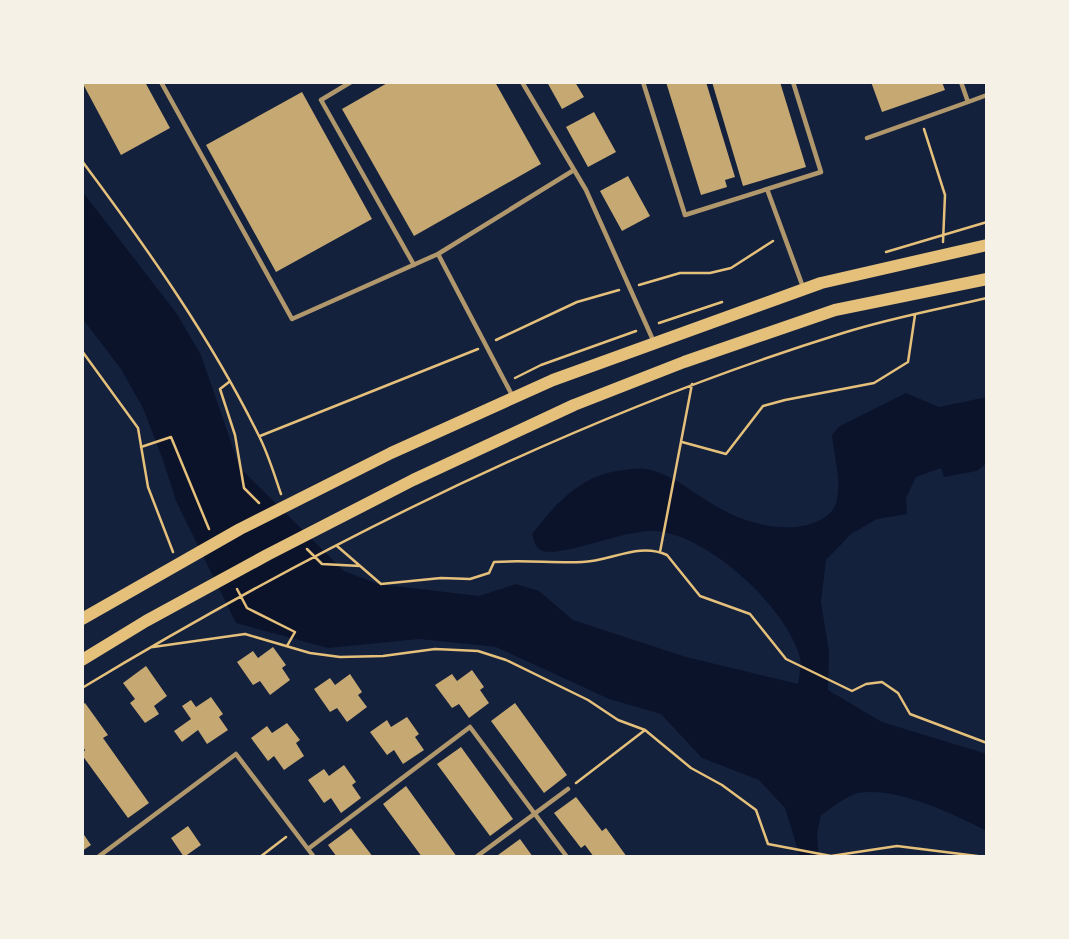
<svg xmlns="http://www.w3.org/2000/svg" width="1069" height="939" font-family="'Fira Sans Condensed',sans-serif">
  <rect width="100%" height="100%" fill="#14213d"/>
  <path fill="#0b132b" d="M 82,191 L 177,314 L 201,355 L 240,468 L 344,571 L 378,584 L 479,596 L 516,584 L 539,591 L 573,620 L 686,657 L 798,684 C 799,676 802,665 800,658 C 787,607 705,532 653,531 C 624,530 562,557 543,551 C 535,549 534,541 532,534 C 556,503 583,473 625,470 C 631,469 639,468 646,469 C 673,474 693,493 716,506 C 743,522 777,532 807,525 C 818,522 832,516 836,503 C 842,481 834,457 832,435 L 840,426 L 906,393 L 939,407 L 987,397 L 987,463 L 977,471 L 944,477 L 941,468 L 916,477 L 906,498 L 907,514 L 877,519 L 851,534 L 826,560 L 821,602 L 829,652 L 828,690 L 882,722 L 987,754 L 987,831 C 954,814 895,786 858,793 C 846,796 832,808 821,815 L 817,833 L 819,857 L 800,857 L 785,808 L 759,780 L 702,758 L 661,714 L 609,699 L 496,647 L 419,639 L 328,648 L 236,623 L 176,501 L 163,460 L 143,408 L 121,369 L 82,318 Z"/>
  <path fill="#c6a872" d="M 82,82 L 145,82 L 170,128 L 121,155 Z
    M 389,82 L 495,82 L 541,164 L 414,236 L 342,109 Z
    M 547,82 L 575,82 L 584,97 L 562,109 Z
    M 666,82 L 706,82 L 735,177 L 725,180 L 727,187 L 701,195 Z
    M 712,82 L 780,82 L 806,167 L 743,186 Z
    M 871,82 L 942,82 L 945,90 L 882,112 Z
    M 302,92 L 372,219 L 276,272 L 206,145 Z
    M 594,112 L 616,152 L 588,167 L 566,127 Z
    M 628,176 L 650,216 L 622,231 L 600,191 Z
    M 273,647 L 286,665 L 282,668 L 290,680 L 270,695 L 260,681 L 253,685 L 237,662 L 253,651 L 258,658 Z
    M 146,666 L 167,696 L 154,706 L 159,714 L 145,723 L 130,703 L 135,699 L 123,683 Z
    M 472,670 L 484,687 L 480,690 L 489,703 L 469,718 L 459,704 L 452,708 L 435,685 L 452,674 L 457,681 Z
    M 350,674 L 362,692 L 358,695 L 367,707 L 347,722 L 337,708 L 330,712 L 314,689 L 330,678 L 335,685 Z
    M 211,697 L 223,714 L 219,717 L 228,730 L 207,744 L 198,730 L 182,742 L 174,731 L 191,719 L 182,706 L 191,700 L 196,707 Z
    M 85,703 L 108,735 L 103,738 L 149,803 L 128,818 L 82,755 L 85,750 L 82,746 L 82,705 Z
    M 515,703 L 567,775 L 544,793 L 491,721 Z
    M 407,717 L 419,734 L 415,737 L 424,750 L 403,764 L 394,750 L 387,755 L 370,732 L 387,720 L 391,727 Z
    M 287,723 L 300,740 L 296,743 L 304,756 L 284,770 L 274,756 L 268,761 L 251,738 L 267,726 L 272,733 Z
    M 461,747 L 513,819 L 490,836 L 437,764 Z
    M 344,765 L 356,782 L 352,785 L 361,798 L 341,813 L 331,798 L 324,803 L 308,780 L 324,769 L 329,776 Z
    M 406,786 L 457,857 L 422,857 L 383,804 Z
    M 576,797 L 602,831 L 606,828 L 627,857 L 594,857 L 585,845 L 581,848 L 554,813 Z
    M 188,826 L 201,845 L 184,857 L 171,838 Z
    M 351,828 L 373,857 L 337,857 L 328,845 Z
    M 82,832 L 91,845 L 82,851 Z
    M 520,839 L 533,857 L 500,857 L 498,855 Z"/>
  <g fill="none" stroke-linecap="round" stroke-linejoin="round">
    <path stroke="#e5c07b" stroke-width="2.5" d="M 924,129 L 945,195 L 943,242
      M 82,161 C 147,248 210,337 258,434 C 268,453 274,474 281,494
      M 886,252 L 987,222
      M 639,285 L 680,273 L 710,273 L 731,268 L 773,241
      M 659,323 L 722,302
      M 496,340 L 577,302 L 619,290
      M 82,351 L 138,428 L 148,487 L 173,552
      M 515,378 L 541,365 L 636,331
      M 229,382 L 220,389 L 235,435 L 244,488 L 259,503
      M 260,436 L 478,349
      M 682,442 L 726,454 L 763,406 L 785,400 L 874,383 L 908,362 L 915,315
      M 141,447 L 171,437 L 209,529
      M 337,546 L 381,584 L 441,578 L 470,579 L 489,573 L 494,562 C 524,560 553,563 582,562 C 611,561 639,542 667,555 L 700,596 L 750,614 L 786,659 L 852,691 L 866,684 L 882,682 L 898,693 L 910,714 L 987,743
      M 307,549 L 322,564 L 360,566
      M 660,552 L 692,384
      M 237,589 L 247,608 L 295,632 L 287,646
      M 153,647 L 245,634 L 310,653 L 340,657 L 383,656 L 435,649 L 478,651 L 506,660 L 588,700 L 618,720 L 645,730 L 691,768 L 722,785 L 756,810 L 768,844 L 831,856 L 897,846 L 985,857
      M 82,688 C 321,544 576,416 843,333 C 890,318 939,309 987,298
      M 576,783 L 645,730
      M 260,857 L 286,837"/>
    <path stroke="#b1986c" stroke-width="4.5" d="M 161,82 L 292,319 L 438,254 L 513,397
      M 351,82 L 321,100 L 414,265
      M 522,82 L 586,190 L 653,340
      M 643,82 L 685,215 L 821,172 L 793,82
      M 961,82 L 968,102 L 987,95
      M 867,138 L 968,102
      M 767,189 L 803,287
      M 438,254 L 574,170
      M 308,849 L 470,727 L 567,857
      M 98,857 L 236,754 L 314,857
      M 476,857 L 568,789"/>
    <path stroke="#e5c07b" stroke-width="12" d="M 82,619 L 240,529 L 391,453 L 553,380 L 821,283 L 987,245
      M 82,660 L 146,621 L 267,555 L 413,480 L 574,405 L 684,362 L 835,310 L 987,279"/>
  </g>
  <rect width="1069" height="939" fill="none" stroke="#f6f1e7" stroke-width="168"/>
</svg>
